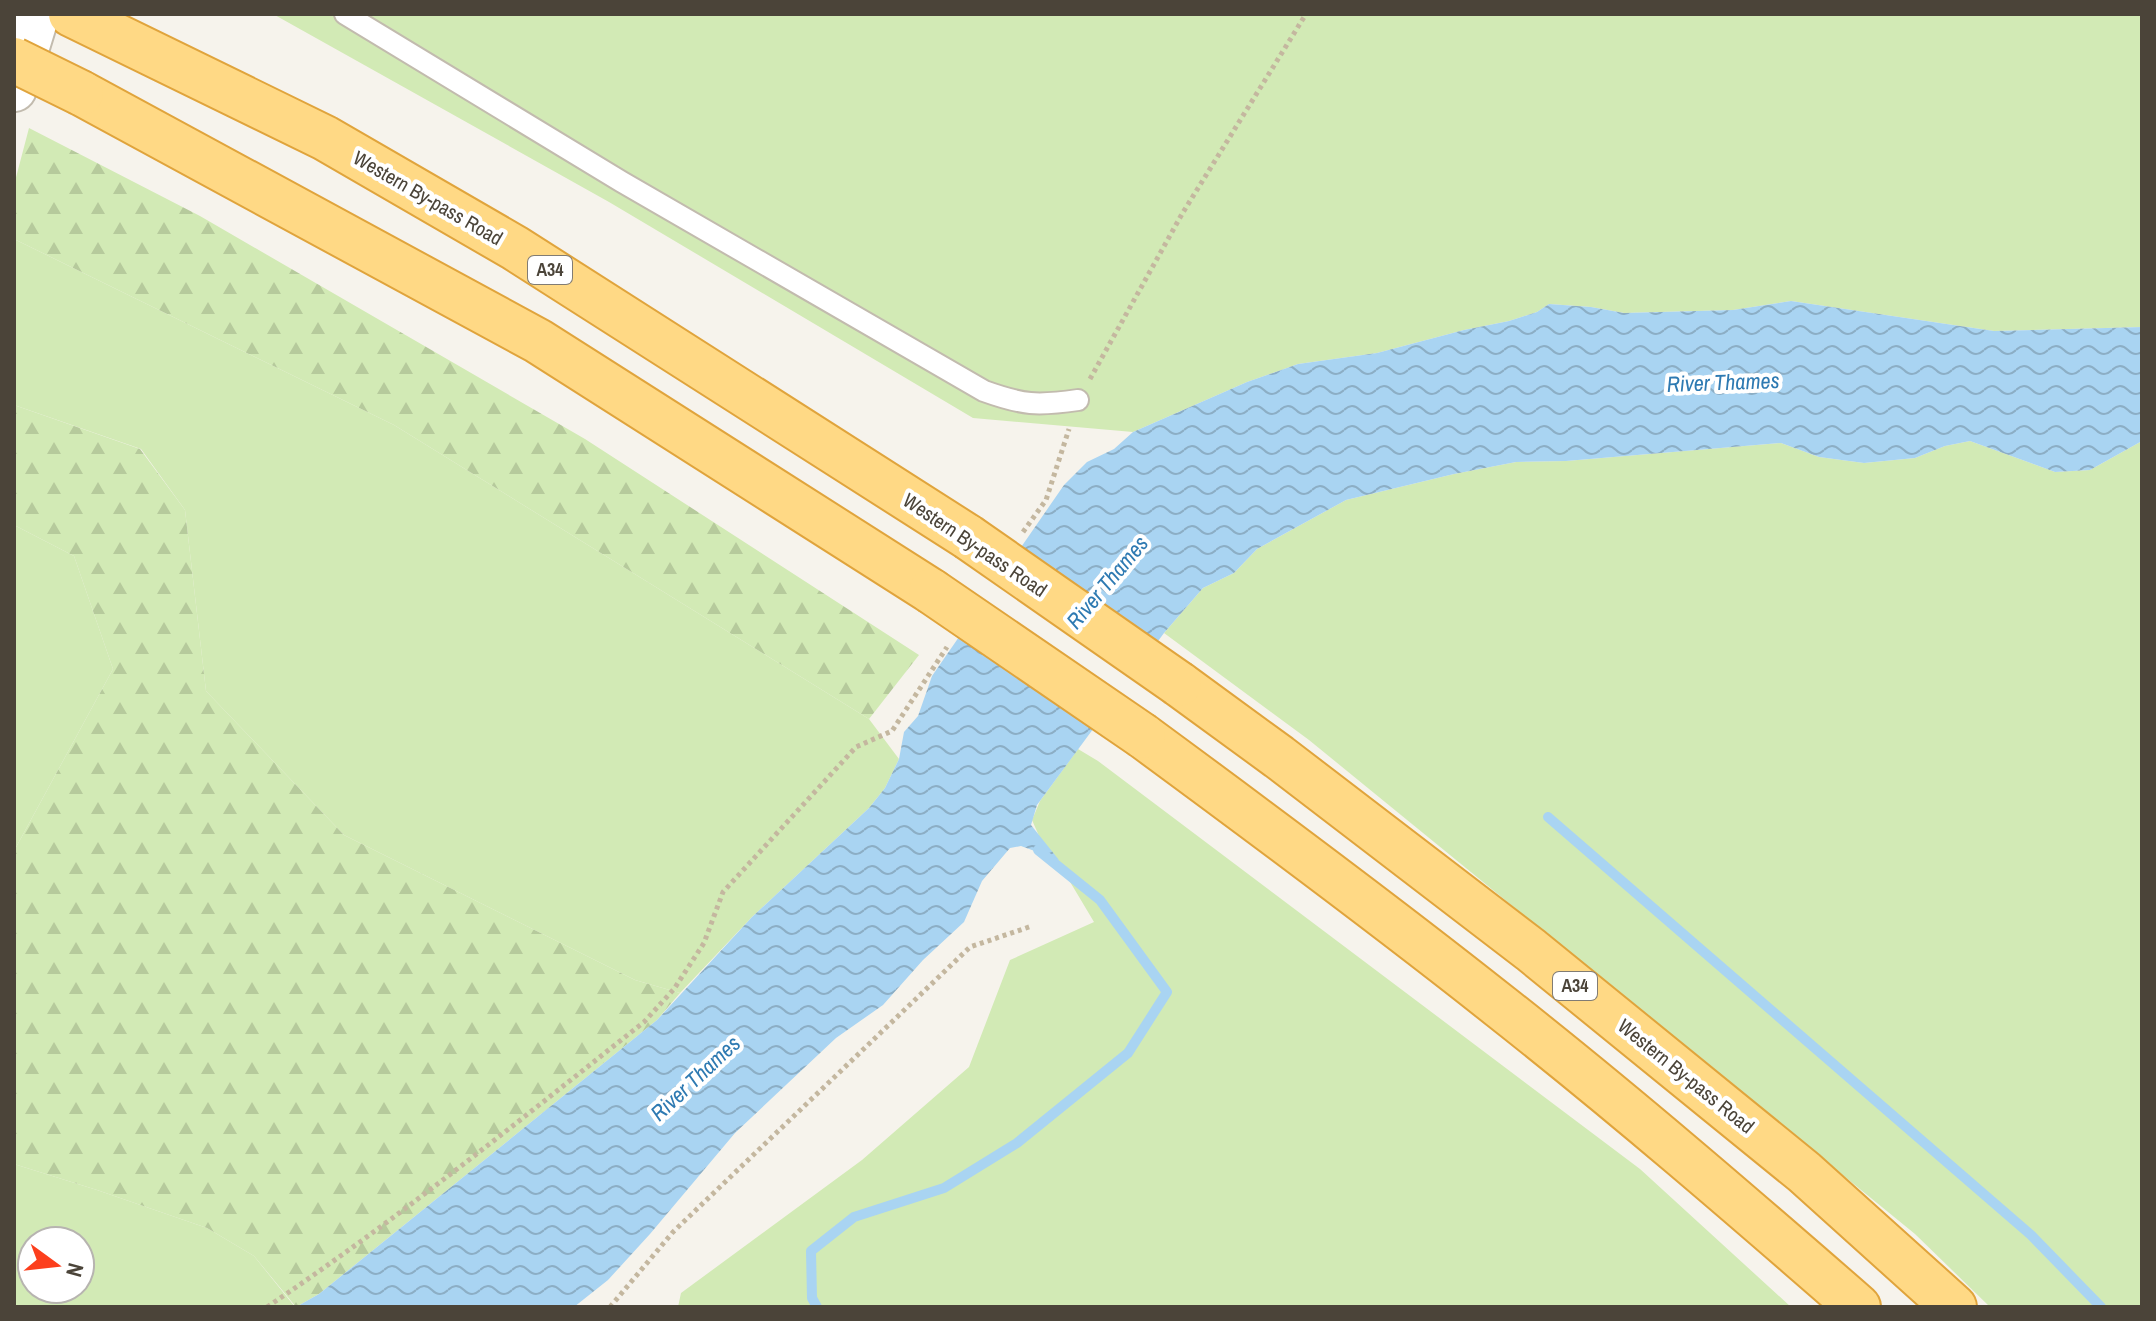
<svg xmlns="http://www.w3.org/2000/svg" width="2156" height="1321" font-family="'Archivo Narrow',sans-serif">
  <defs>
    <pattern id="forest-firs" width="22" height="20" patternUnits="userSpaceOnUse" patternTransform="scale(2)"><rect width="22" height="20" fill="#d2eab5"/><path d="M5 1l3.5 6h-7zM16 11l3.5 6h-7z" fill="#b6ca9c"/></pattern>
    <pattern id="water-waves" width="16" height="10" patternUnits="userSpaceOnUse" patternTransform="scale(2)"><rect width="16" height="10" fill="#a9d4f2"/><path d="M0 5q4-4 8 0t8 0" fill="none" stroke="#8caec5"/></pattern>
  </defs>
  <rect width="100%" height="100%" fill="#f6f3ec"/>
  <path fill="#d2eab5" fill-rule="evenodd" d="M 273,14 L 2142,14 L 2142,327 L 1994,331 L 1791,301 L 1733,310 L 1624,313 L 1591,307 L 1549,304 L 1537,312 L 1509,321 L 1464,330 L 1377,353 L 1298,364 L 1247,382 L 1133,432 L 973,418 L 609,202 Z
    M 14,239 L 394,425 L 869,719 L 899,759 L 885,788 L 869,808 L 752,917 L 680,993 L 635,980 L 344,835 L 206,691 L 185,510 L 141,449 L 14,405 Z
    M 1970,441 L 2055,472 L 2090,470 L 2142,441 L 2142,1307 L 1990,1307 L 1915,1234 L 1309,740 L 1164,633 L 1203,588 L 1234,573 L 1257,549 L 1346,500 L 1454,474 L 1516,462 L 1566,461 L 1781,443 L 1819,457 L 1864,463 L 1915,458 L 1945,446 Z
    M 14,525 L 74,556 L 113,669 L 14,851 Z
    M 1078,749 L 1098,761 L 1640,1169 L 1791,1307 L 678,1307 L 681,1293 L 862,1160 L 969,1067 L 1010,960 L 1094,922 L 1060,865 L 1039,836 L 1032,820 L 1040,801 Z
    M 14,1164 L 97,1190 L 207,1228 L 254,1256 L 295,1307 L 14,1307 ZM 32,1241 L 80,1241 L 80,1289 L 32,1289 Z"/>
  <path fill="url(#forest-firs)" d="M 29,128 L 200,216 L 585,439 L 919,655 L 869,719 L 394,425 L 14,239 L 14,185 Z
    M 14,405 L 140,449 L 185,510 L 206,691 L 344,835 L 635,980 L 680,993 L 657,1020 L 319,1294 L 296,1307 L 254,1256 L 207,1228 L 97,1190 L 14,1164 L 14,851 L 113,669 L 74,556 L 14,525 Z"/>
  <path fill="url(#water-waves)" d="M 1791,301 L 1994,331 L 2142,327 L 2142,441 L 2090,470 L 2055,472 L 1970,441 L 1945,446 L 1915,458 L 1864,463 L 1819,457 L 1781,443 L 1566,461 L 1516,462 L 1454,474 L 1346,500 L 1257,549 L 1234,573 L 1203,588 L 1164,633 L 1037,805 L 1031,825 L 1059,860 L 1021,846 L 1010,848 L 982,881 L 964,922 L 923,960 L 883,1005 L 836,1038 L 735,1133 L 650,1234 L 608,1280 L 574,1307 L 296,1307 L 319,1294 L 657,1020 L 752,917 L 869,808 L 885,788 L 899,759 L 904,732 L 918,716 L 932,676 L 1064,485 L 1087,462 L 1114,449 L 1133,432 L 1247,382 L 1298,364 L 1377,353 L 1464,330 L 1509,321 L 1537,312 L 1549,304 L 1591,307 L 1624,313 L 1733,310 Z"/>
  <path fill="#f6f3ec" d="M 1012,552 L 1156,651 L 1098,729 L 957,633 Z"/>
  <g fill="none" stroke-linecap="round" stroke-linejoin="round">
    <path stroke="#a9d4f2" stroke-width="10" d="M 1548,817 L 2031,1235 L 2101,1307
      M 817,1307 L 812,1298 L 811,1251 L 854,1217 L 944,1188 L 1017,1143 L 1128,1053 L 1167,992 L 1100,900 L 1038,850"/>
    <defs>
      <path id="service" d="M 345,14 L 622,182 L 984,391 C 1023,405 1037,406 1078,400"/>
      <path id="tertiary" d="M 14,89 L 37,14"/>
      <path id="trunk" d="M 71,14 L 325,138 L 515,248 L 968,537
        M 81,93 L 538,341 L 931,591
        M 1179,684 L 1279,757 L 1531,950 L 1804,1172 L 1954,1307
        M 1143,736 C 1264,825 1384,914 1501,1007 C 1623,1103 1741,1205 1858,1307"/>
    </defs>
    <use href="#service" stroke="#c2bbae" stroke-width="24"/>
    <use href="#tertiary" stroke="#c2bbae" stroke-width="48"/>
    <use href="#trunk" stroke="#e0a43c" stroke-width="48"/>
    <path stroke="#c4b79f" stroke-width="5" stroke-dasharray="4 4" stroke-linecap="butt" d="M 1090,379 L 1182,214 L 1306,14
      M 1023,532 L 1046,500 L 1069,429
      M 267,1307 C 398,1219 520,1120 644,1022 L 674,989 L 704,943 L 723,892 L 856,747 L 892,731 L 947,647
      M 610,1307 L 673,1232 L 970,947 L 1032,926"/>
    <use href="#service" stroke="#fff" stroke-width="20"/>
    <use href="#tertiary" stroke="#fff" stroke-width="44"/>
    <use href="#trunk" stroke="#ffd985" stroke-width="44"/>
    <defs>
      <path id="trunk-bridge" d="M 14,60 L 81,93
        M 968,537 L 1179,684
        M 931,591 L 1143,736"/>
    </defs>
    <use href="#trunk-bridge" stroke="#e0a43c" stroke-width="48" stroke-linecap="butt"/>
    <use href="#trunk-bridge" stroke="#ffd985" stroke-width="44"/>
  </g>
  <g text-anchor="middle" stroke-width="8" stroke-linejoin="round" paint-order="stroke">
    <g fill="#fff" stroke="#817c74" stroke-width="2">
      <rect x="528" y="256" width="44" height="28" rx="6"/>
      <rect x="1553" y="972" width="44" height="28" rx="6"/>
    </g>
    <g font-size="18" font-weight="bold" fill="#4b4439">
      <text x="550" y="276">A34</text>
      <text x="1575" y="992">A34</text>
    </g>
    <g font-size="20" fill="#4b4439" stroke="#fff">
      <text transform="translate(428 198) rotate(30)" y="7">Western By-pass Road</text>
      <text transform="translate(975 545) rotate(34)" y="7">Western By-pass Road</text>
      <text transform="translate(1686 1076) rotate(39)" y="7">Western By-pass Road</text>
    </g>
    <g font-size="22" font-style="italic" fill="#2e7ab2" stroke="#fff">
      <text transform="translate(1723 382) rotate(-2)" y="8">River Thames</text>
      <text transform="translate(1107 582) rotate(-50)" y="8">River Thames</text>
      <text transform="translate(695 1078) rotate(-43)" y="8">River Thames</text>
    </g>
  </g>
  <rect width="2156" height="1321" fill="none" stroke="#4b4439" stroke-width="32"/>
  <g transform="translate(56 1265) rotate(105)"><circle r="38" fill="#ffffff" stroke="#b7b4b0" stroke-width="2"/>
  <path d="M0-6L14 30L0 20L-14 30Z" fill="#fc3f1d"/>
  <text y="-12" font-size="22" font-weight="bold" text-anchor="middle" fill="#4b4439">N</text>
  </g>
</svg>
